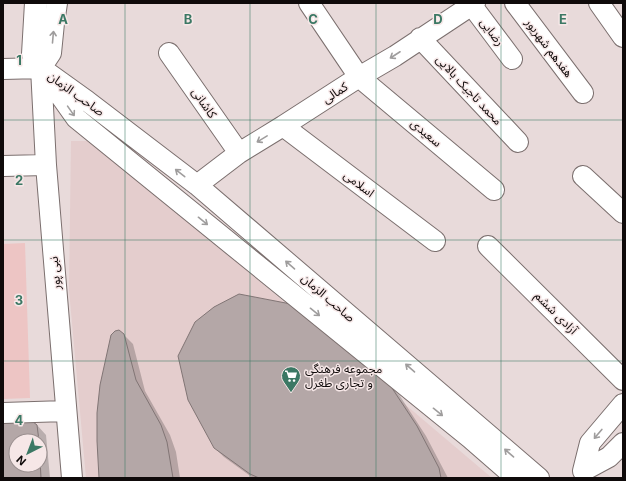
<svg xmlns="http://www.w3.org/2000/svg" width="626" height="481" font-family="Inter,'Noto Sans Arabic',sans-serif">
  <rect width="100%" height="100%" fill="#e8dada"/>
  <path fill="#e4cdcd" d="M 71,141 L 94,141 L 492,478 L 86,478 L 69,290 Z"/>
  <path fill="#edc5c4" d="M 25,243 L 30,398 L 3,399 L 3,244 Z"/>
  <path fill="#0003" fill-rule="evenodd" d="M 123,334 L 133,344 L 145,391 L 170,435 L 176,452 L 180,478 L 100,478 Z
    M 375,370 L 400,396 L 426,436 L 448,478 L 253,478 L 224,457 L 214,447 Z
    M 3,417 L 37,425 L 46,435 L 50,478 L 3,478 ZM 16,441 L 40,441 L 40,465 L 16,465 Z"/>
  <path fill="#b4a7a7" stroke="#817575" d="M 239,294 L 296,305 L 390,385 L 417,426 L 439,468 L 441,478 L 259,478 L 250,474 L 214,448 L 188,400 L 178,356 L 195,322 L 214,307 Z
    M 119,330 L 124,334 L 136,380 L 161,425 L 167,442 L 173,478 L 99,478 L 97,441 L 97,413 L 100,385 L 111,335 L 115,331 Z
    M 23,414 L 37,425 L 39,441 L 16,441 L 16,465 L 40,465 L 40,459 L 41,478 L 3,478 L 3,416 Z"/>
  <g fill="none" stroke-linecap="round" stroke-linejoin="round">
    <defs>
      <path id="minor" d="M 57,3 L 54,23 L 51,53 L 41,68 L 46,165 L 72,478
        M 309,3 L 359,77 L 494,190
        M 470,3 L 512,59
        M 515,3 L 583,93
        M 599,3 L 623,37
        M 420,38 L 518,142
        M 169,53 L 239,153
        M 41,68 L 87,101 L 197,185 L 539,478
        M 3,69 L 41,68
        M 49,80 L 76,118 L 470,438 L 516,478
        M 283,126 L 435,241
        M 3,166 L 46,165
        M 583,176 L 623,213
        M 197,185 L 239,153 L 283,126 L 359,77 L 395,56 L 475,3
        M 488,246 L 623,380
        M 623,404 L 590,443 L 583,471 L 609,457 L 623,443
        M 3,413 L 66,411"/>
      <path id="major" d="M 36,3 L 33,54 L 41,68"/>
    </defs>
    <use href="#minor" stroke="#7b6f6e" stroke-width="22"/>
    <use href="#major" stroke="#7b6f6e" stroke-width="24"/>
    <use href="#minor" stroke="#fff" stroke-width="20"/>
    <use href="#major" stroke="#fff" stroke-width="22"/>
  </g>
  <defs><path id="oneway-shaft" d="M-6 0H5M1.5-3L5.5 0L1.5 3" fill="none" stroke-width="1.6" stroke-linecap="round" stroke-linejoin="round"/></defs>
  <g stroke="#9f9d9d">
    <use href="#oneway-shaft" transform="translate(53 37) rotate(-85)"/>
    <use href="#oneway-shaft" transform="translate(395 55) rotate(147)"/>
    <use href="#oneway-shaft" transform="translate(71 111) rotate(55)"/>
    <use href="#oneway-shaft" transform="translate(262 139) rotate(149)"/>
    <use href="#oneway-shaft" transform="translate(180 173) rotate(-142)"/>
    <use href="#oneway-shaft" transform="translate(203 221) rotate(39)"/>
    <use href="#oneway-shaft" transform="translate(290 265) rotate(-139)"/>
    <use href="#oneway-shaft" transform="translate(315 312) rotate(39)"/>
    <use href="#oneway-shaft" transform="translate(410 368) rotate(-139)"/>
    <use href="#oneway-shaft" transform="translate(438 412) rotate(39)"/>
    <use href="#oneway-shaft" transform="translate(598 434) rotate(130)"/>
    <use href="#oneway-shaft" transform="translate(509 453) rotate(-139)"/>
  </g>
  <path fill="none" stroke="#3b7864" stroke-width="1" stroke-opacity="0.55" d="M 125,3 L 125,478M 250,3 L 250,478M 376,3 L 376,478M 501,3 L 501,478M 3,120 L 623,120M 3,240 L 623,240M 3,361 L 623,361"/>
  <defs>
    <symbol id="supermarket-pin" viewBox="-11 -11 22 30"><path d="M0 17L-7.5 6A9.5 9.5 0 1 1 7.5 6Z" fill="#3b7864" stroke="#f6e7e7"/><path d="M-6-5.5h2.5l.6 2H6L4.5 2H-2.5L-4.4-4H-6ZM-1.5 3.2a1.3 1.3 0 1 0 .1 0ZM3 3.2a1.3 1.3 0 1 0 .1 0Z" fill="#fff"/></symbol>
  </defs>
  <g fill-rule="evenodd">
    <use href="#supermarket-pin" x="280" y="365" width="22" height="30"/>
  </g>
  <g text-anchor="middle" stroke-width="3" stroke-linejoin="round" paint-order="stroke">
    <g font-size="12" fill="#0f0a0a" stroke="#f6e7e7">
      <text transform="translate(492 32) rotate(53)" y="4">رضایی</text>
      <text transform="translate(549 48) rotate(53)" y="4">هفدهم شهریور</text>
      <text transform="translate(469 90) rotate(47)" y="4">محمد تاجیک بالایی</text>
      <text transform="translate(335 93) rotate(-33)" y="4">کمالی</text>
      <text transform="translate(76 94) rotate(36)" y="4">صاحب الزمان</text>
      <text transform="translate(204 103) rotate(55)" y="4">کاشانی</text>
      <text transform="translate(426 133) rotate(40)" y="4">سعیدی</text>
      <text transform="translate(359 184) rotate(37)" y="4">اسلامی</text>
      <text transform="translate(55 273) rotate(-95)" y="4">نبی پور</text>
      <text transform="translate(328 298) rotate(41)" y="4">صاحب الزمان</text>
      <text transform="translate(556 313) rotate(45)" y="4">آزادی ششم</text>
    </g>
    <g font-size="12" fill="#0f0a0a" stroke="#f6e7e7" text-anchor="start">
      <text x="305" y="373">مجموعه فرهنگی<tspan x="305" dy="14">و تجاری طغرل</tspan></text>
    </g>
  </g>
  <g font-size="13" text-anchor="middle" font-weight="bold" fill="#3b7864" stroke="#f6e7e7" stroke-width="3" stroke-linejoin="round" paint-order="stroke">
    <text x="63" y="24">A</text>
    <text x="188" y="24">B</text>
    <text x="313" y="24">C</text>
    <text x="438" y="24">D</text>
    <text x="563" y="24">E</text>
    <text x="19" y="65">1</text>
    <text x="19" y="185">2</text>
    <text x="19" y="305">3</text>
    <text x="19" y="425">4</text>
  </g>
  <rect width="626" height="481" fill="none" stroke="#0f0a0a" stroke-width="8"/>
  <g transform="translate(28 453) rotate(222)"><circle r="19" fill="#f6e7e7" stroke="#9a8f8f"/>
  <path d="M0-3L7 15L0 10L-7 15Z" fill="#3b7864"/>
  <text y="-6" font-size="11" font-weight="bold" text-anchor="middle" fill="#0f0a0a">N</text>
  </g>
</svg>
